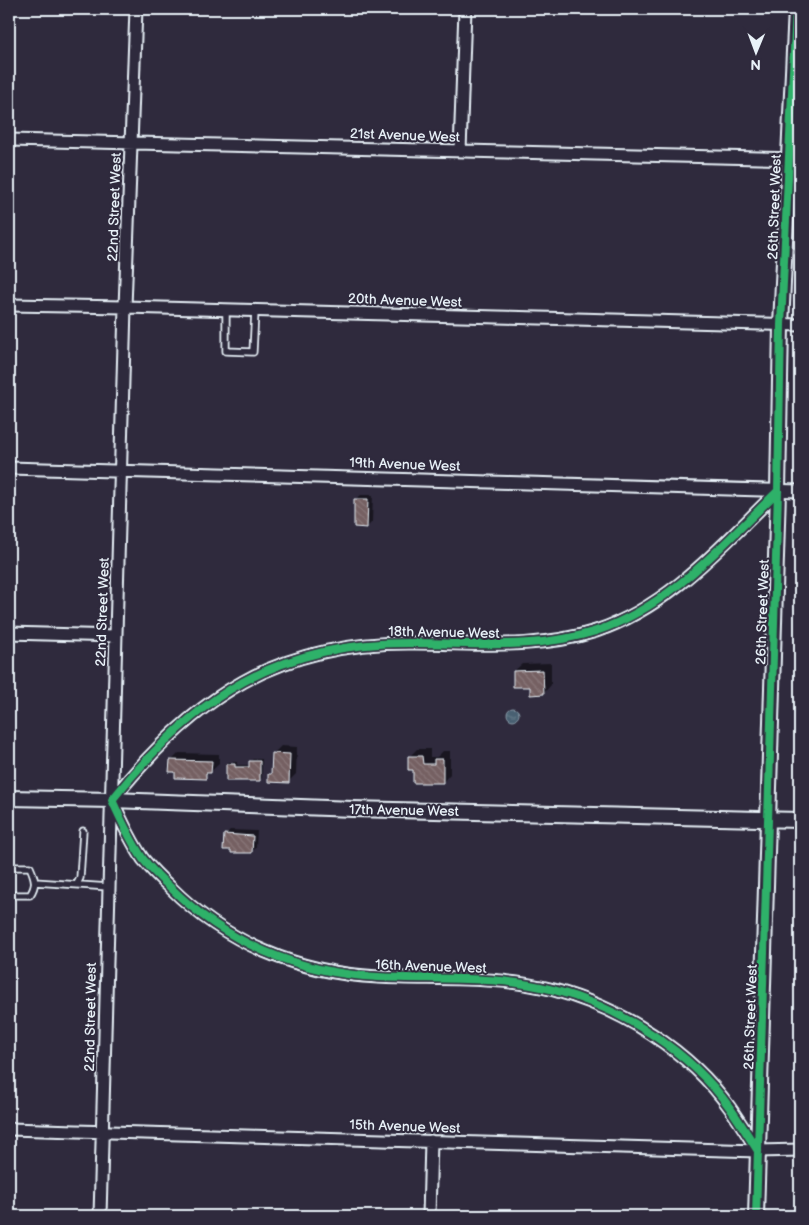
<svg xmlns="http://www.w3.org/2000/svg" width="809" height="1225" font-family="'Balsamiq Sans',sans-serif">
  <defs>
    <pattern id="water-ripples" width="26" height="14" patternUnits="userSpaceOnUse" patternTransform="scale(1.25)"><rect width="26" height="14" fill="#496172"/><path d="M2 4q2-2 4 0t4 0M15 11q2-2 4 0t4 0" fill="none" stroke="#637887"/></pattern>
    <pattern id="building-back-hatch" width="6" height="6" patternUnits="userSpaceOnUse" patternTransform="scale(1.25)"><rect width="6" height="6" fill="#756062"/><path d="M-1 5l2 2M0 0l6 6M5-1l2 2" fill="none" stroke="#897779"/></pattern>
  </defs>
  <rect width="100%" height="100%" fill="#2f2a3d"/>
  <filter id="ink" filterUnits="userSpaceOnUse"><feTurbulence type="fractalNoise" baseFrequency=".02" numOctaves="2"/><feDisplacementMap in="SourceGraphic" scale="10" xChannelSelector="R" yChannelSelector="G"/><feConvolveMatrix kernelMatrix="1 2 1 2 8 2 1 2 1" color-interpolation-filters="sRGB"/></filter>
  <g filter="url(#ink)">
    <path fill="#443a48" d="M 800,38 L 800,153 L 794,153 Z"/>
    <path fill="url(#water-ripples)" stroke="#899ba8" d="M507 714a6 6 0 1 1 12 0a6 6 0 1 1-12 0Z"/>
    <path fill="#0007" d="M 361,495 L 373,495 L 372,522 L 367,527 L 356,499 Z
      M 551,663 L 551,685 L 544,693 L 531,686 L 514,671 L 522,664 Z
      M 281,746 L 297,747 L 296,774 L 288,782 L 269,775 L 272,772 L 273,754 Z
      M 417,749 L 430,749 L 430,757 L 437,757 L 443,751 L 450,751 L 450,774 L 443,782 L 414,769 L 409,757 Z
      M 179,753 L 219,754 L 219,764 L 205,777 L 177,771 L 171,761 Z
      M 253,759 L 262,759 L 262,778 L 260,780 L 227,764 L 229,762 L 237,762 L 237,765 L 250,765 L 250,761 Z
      M 230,830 L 257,831 L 256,847 L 251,852 L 225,835 Z"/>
    <path fill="url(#building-back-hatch)" stroke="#e8f1f8" d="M 354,499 L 368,499 L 367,528 L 354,527 Z
      M 543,670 L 544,694 L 530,695 L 530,687 L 513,687 L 513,671 Z
      M 272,753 L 290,754 L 289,783 L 268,782 L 268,774 L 271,774 Z
      M 408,756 L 422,756 L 423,764 L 434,764 L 434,759 L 443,759 L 443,783 L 413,783 L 413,770 L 408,770 Z
      M 170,760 L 212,761 L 211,773 L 206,773 L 206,779 L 175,778 L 175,772 L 169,772 Z
      M 249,761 L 260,761 L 260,781 L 226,781 L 226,764 L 235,764 L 235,767 L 249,767 Z
      M 224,834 L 253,836 L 252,853 L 231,853 L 231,850 L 223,850 Z"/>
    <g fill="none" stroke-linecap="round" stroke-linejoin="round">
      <defs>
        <path id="service" d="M 226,309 L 226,351 L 253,352 L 255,311
          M 9,867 L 30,867 C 35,878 37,885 30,895 L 9,895
          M 35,882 L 109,887
          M 77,884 L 80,878 L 83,831"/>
        <path id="minor" d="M 9,140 L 800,159
          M 460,151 L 465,9
          M 9,305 L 125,307 L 800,325
          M 9,468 L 800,491
          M 9,633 L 116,636
          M 9,1129 L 758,1151 L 800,1150
          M 758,1151 C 749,1137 740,1122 730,1108 C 690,1051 621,1008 554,990 C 497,975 436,980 378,977 C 298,973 226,943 170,887 C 160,878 151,869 143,859 C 130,840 121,820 112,800 C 195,696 278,641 415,643 C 476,643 536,650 596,631 C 671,606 723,544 778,491
          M 100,1216 L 125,307 L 136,9
          M 429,1216 L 431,1141"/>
        <path id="tertiary" d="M 9,798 L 112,800 L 353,809 L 800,820
          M 756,1216 L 778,491 L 781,325 L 796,9"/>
      </defs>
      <use href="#service" stroke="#e8f1f8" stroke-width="9"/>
      <use href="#minor" stroke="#e8f1f8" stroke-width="15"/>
      <use href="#tertiary" stroke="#e8f1f8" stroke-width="18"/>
      <use href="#service" stroke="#2f2a3d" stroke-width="5.5"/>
      <use href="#minor" stroke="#2f2a3d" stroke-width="11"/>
      <use href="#tertiary" stroke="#2f2a3d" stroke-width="14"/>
      <defs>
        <path id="cycleway" d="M 758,1151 C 749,1137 740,1122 730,1108 C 690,1051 621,1008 554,990 C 497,975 436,980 378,977 C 298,973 226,943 170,887 C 160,878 151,869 143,859 C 130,840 121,820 112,800 C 195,696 278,641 415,643 C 476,643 536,650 596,631 C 671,606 723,544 778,491
          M 756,1216 L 778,491 L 781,325 L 796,9"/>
      </defs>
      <use href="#cycleway" stroke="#2f2a3d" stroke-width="11"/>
      <use href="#cycleway" stroke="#2db169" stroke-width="8"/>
    </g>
  </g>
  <g text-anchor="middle" stroke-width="4" stroke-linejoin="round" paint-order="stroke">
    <g font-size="14" fill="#e8f1f8" stroke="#2f2a3d">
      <text transform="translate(405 135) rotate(2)" y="5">21st Avenue West</text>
      <text transform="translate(114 207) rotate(-88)" y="5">22nd Street West</text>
      <text transform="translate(774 207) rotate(-88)" y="5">26th Street West</text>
      <text transform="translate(405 300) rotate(2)" y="5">20th Avenue West</text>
      <text transform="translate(405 464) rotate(2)" y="5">19th Avenue West</text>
      <text transform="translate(102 612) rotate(-88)" y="5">22nd Street West</text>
      <text transform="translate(762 612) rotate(-88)" y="5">26th Street West</text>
      <text transform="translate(444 632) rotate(1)" y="5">18th Avenue West</text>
      <text transform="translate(404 810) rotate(1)" y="5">17th Avenue West</text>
      <text transform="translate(431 966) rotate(2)" y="5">16th Avenue West</text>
      <text transform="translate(90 1017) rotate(-89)" y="5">22nd Street West</text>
      <text transform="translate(750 1017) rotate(-88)" y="5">26th Street West</text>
      <text transform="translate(405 1126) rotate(2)" y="5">15th Avenue West</text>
    </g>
  </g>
  <rect width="809" height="1225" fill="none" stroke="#2f2a3d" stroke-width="30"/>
  <rect x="15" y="15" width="779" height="1195" fill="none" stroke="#e8f1f8" stroke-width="2" filter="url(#ink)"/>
  <g transform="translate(756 52) rotate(181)" stroke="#2f2a3d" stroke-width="4" paint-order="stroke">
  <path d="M0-4L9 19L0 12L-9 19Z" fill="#e8f1f8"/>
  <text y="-8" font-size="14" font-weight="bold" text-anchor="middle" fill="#e8f1f8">N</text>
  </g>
</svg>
